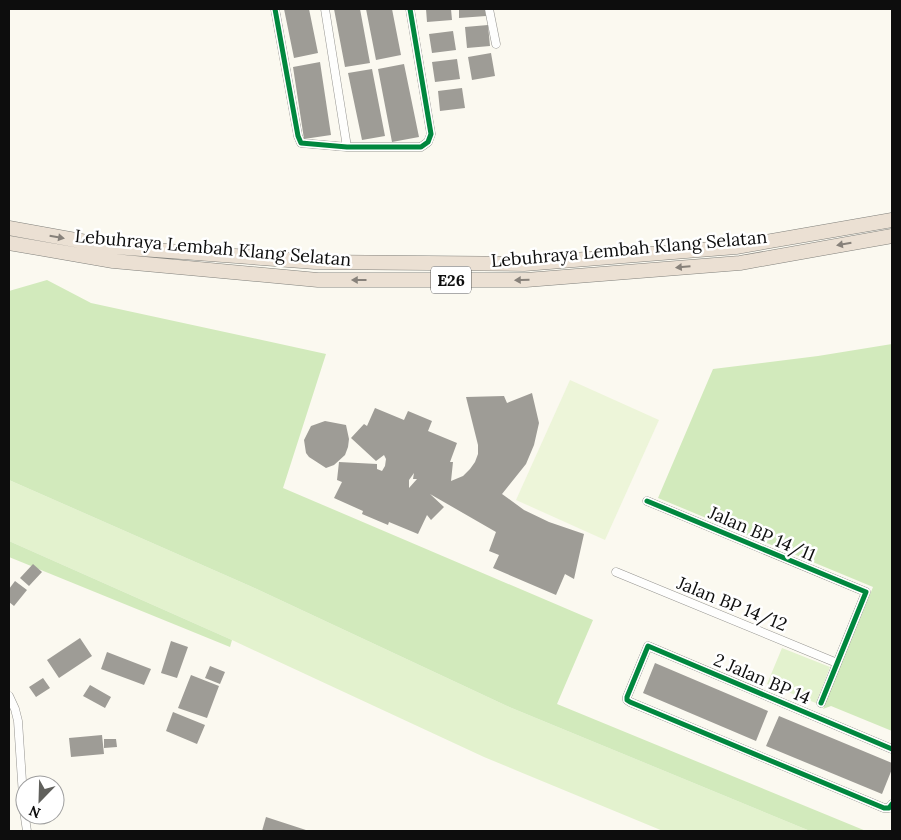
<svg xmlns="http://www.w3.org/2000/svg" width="901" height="840" font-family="Lora,serif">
  <rect width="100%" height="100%" fill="#fbf9f0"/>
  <path fill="#e3f2ce" d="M 9,480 L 250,586 L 507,706 L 810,831 L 663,831 L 484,757 L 232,640 L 9,541 Z
    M 782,648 L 830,667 L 816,703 L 767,684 Z"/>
  <path fill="#d2eabc" d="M 47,280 L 91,303 L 326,354 L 283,488 L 593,620 L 557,704 L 866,831 L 810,831 L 507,706 L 250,586 L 9,480 L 9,291 Z
    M 892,344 L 892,731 L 831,706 L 823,709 L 873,587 L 658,498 L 713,369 L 818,356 Z
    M 9,541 L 232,640 L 230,647 L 9,557 Z"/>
  <path fill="#edf5d9" d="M 570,380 L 659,420 L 605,540 L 516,500 Z"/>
  <path fill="#9e9c96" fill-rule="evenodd" d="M 284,9 L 309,9 L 318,53 L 294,58 Z
    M 334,9 L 360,9 L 370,63 L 345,67 Z
    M 366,9 L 392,9 L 401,55 L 376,60 Z
    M 426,9 L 451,9 L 452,20 L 427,22 Z
    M 459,9 L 485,9 L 486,16 L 459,18 Z
    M 488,25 L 490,46 L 467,48 L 465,27 Z
    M 453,31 L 456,50 L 432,53 L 429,34 Z
    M 491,53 L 495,76 L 472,80 L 468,57 Z
    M 457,59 L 460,79 L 435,82 L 432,62 Z
    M 320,62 L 331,135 L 304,139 L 293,67 Z
    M 404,64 L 419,137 L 392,142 L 378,69 Z
    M 372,69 L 385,136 L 362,140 L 348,73 Z
    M 462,88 L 465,108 L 440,111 L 438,91 Z
    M 532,393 L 539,423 L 534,445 L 526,464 L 502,494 L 524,510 L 549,522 L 584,534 L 574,579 L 565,574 L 556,595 L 493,568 L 499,555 L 489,551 L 496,532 L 430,494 L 444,507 L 431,520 L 427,515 L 418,534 L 389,522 L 388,525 L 362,514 L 363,511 L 334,498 L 342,482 L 337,480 L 339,462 L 377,464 L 377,469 L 382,471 L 385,466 L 386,459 L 384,455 L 376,461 L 351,438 L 364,424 L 367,426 L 375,408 L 404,420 L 408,411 L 432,421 L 428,431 L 457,443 L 450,462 L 453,462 L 451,481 L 463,476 L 470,469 L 475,462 L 478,454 L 478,445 L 466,397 L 504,396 L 507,403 ZM 414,473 L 413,479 L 417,479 L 409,488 L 409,480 Z
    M 325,421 L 346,425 L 349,439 L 348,447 L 345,455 L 334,465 L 326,468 L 309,457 L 306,453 L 304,440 L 311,426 Z
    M 33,564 L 42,572 L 29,586 L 20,578 Z
    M 15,581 L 27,590 L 14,606 L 9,602 L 9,589 Z
    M 80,638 L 92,656 L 59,678 L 47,660 Z
    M 171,641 L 188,647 L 177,678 L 161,673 Z
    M 107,652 L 151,669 L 144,685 L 101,669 Z
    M 655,663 L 768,711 L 756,741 L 643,693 Z
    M 210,666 L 225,672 L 220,684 L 205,678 Z
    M 191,675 L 219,686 L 207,718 L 178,708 Z
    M 43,678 L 50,688 L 36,697 L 29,687 Z
    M 90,685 L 111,697 L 105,708 L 83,696 Z
    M 173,712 L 205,725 L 197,744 L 166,731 Z
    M 779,716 L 892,763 L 892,769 L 882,794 L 766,746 Z
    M 102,735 L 104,754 L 71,757 L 69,738 Z
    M 104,739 L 116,739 L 117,747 L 104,748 Z
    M 266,817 L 309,831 L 262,831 Z"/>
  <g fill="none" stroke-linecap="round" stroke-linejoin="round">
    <defs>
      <path id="minor" d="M 275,9 L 298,136 L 301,143 L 347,147 L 421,147 L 428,142 L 431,134 L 410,9
        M 325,9 L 347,147
        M 489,9 L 496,44
        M 647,501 L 866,592 L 821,703
        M 616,572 L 837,663
        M 9,696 L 15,709 L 18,721 L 24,811 L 27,831
        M 892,749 L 648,646 L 627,697 L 627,700 L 630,702 L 884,808 L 889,808 L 892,804"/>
      <path id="motorway" d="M 9,228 L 114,247 L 315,262 L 524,264 L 736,247 L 892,220
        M 9,243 L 113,261 L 318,280 L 526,280 L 740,263 L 892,236"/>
    </defs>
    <use href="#minor" stroke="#94938f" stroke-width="9"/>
    <use href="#motorway" stroke="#81817c" stroke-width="15"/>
    <use href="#minor" stroke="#fefefd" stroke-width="8"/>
    <use href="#motorway" stroke="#ebe0d3" stroke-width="14"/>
    <defs>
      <path id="cycleway" d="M 275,9 L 298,136 L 301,143 L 347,147 L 421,147 L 428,142 L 431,134 L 410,9
        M 647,501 L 866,592 L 821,703
        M 892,749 L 648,646 L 627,697 L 627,700 L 630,702 L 884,808 L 889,808 L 892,804"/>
    </defs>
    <use href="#cycleway" stroke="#fff" stroke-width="8"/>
    <use href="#cycleway" stroke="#00873e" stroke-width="5"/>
  </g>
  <defs><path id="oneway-solid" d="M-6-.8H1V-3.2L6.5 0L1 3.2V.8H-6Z" transform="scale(1.25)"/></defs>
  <g fill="#87817a">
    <use href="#oneway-solid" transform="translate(57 237) rotate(10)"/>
    <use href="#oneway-solid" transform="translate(844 244) rotate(170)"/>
    <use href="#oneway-solid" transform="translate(683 267) rotate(175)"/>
    <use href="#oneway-solid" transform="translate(359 280) rotate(-180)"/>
    <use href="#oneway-solid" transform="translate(522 280) rotate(179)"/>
  </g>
  <g text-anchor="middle" stroke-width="5" stroke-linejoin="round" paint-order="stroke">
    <rect fill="#fff" stroke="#565656" stroke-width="1" x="431" y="266.5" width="40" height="27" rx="4"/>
    <g font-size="16" font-weight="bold" fill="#0d0d0d">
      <text x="451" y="286">E26</text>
    </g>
    <g font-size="18" fill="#0d0d0d" stroke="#fff">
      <text transform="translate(213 248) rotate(5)" y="6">Lebuhraya Lembah Klang Selatan</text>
      <text transform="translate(629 249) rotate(-5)" y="6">Lebuhraya Lembah Klang Selatan</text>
      <text transform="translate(762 534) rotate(23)" y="6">Jalan BP 14/11</text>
      <text transform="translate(732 604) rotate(22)" y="6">Jalan BP 14/12</text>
      <text transform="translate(762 679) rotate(23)" y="6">2 Jalan BP 14</text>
    </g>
  </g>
  <rect width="901" height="840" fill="none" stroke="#0d0d0d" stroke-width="20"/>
  <g transform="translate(40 800) rotate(203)"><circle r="24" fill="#ffffff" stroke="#9e9e9e"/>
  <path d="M0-4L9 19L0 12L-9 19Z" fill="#60605c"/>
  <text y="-8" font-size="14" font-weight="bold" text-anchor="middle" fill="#0d0d0d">N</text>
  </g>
</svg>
